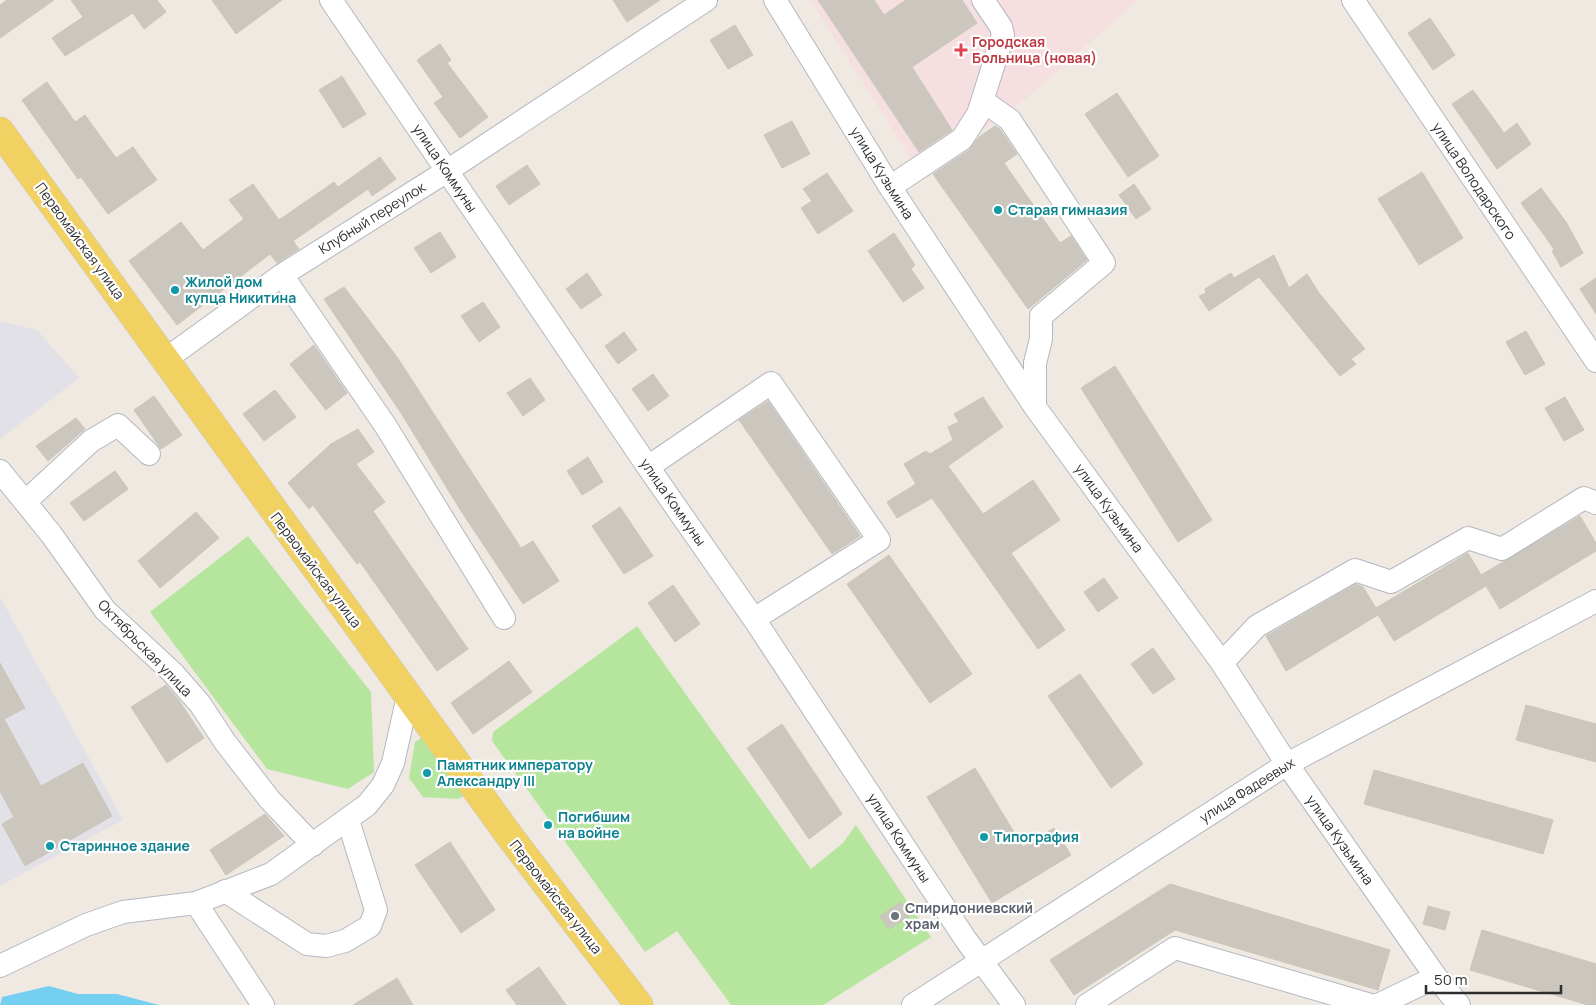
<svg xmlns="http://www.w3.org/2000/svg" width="1596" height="1005" font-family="Manrope,sans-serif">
  <rect width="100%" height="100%" fill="#efe9e1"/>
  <path fill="#e3e1e8" d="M 0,321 L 37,330 L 79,378 L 0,439 Z
    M 0,597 L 123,820 L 0,886 Z"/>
  <path fill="#f5dfe0" d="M 810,0 L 1138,0 L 1023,101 L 922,175 Z"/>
  <path fill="#b6e59e" d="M 248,536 L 371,692 L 374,772 L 348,789 L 267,769 L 150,612 Z
    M 637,626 L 811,869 L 843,843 L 856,825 L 931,937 L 823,1005 L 731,1005 L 677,931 L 645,952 L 492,741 L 493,732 Z
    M 424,736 L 467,794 L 458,799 L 423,797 L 409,778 L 415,742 Z"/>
  <path fill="#75cff0" d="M 49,986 L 78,994 L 117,994 L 159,1005 L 0,1005 L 2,997 Z"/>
  <path fill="#cbc7bf" stroke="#cbc5ba" d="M 7,0 L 54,0 L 0,38 L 0,5 Z
    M 71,0 L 157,0 L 166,12 L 144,29 L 133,13 L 65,56 L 52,38 L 83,17 Z
    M 212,0 L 282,0 L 236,34 Z
    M 613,0 L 660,0 L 627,22 Z
    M 818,0 L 874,0 L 884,15 L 906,0 L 962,0 L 977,23 L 912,67 L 952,130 L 919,152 Z
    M 1430,18 L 1455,55 L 1433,70 L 1408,33 Z
    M 735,25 L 753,55 L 728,69 L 710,40 Z
    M 440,44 L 451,60 L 447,63 L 488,117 L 460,138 L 434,103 L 443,97 L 417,60 Z
    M 342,76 L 366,114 L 343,128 L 319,90 Z
    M 47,82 L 75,122 L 85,115 L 116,158 L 133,147 L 157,180 L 108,214 L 81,177 L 78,179 L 22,100 Z
    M 1473,90 L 1504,133 L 1517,123 L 1531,144 L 1497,169 L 1452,104 Z
    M 1117,93 L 1159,156 L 1128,177 L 1085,114 Z
    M 792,121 L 810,154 L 782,168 L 764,135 Z
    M 995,126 L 1000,129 L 1017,154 L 1004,163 L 1060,243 L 1071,236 L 1087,260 L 1028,309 L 933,174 L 969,150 L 979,137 Z
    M 380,157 L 396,179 L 372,196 L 368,189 L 293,241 L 299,249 L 277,263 L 270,254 L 177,325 L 129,261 L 181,222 L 203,250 L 244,219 L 229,200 L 253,184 L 279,220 L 334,182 L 338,187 Z
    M 527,165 L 540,184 L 509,205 L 496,186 Z
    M 1422,172 L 1463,238 L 1419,265 L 1378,199 Z
    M 827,173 L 853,211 L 818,234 L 801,208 L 812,201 L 803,189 Z
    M 1134,184 L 1151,209 L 1136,219 L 1119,195 Z
    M 1541,188 L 1566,222 L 1583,253 L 1561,267 L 1552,251 L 1554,249 L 1521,203 Z
    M 440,232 L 456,257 L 431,273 L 414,248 Z
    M 894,233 L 915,265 L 911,269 L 924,288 L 903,302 L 868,251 Z
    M 1274,255 L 1289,288 L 1307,274 L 1319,293 L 1365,349 L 1351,359 L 1356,364 L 1340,376 L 1259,277 L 1209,311 L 1199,296 L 1206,293 L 1205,289 L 1231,273 L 1234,278 Z
    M 587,273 L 602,295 L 581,309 L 566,289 Z
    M 1596,278 L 1596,314 L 1580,289 Z
    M 344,287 L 397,357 L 521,548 L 533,541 L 559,581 L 523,604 L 461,511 L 401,413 L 324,299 Z
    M 483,302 L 500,327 L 479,342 L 461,316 Z
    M 1526,331 L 1545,364 L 1525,375 L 1506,342 Z
    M 624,332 L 637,350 L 618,364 L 605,346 Z
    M 314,345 L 347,393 L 326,410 L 290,364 Z
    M 1115,366 L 1212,520 L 1178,542 L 1081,388 Z
    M 653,374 L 669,396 L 648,411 L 632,389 Z
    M 530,378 L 545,400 L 523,416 L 507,393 Z
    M 275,390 L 296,417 L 264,441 L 243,414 Z
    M 154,396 L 182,435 L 161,449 L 134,410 Z
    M 983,397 L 1003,427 L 948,466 L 983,514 L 1033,480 L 1060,520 L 1011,553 L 1065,630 L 1038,649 L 932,498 L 897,518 L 887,502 L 916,484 L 904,464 L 926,451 L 930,454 L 953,440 L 948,427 L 959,422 L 954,414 Z
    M 1565,397 L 1584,430 L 1564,441 L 1545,408 Z
    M 768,401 L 860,536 L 832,554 L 739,420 Z
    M 76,418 L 85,429 L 48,461 L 36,446 Z
    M 358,429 L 374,452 L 356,464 L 385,502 L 373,511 L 468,649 L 437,671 L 360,562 L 357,564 L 313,505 L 309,509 L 288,483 L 331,444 Z
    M 588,457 L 603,482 L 582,495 L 567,471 Z
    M 115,471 L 128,489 L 84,521 L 70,503 Z
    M 620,507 L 653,556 L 624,574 L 592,526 Z
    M 196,512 L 219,538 L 160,588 L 138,561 Z
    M 1580,516 L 1596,543 L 1596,551 L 1500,609 L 1486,586 L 1394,641 L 1378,615 L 1286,671 L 1266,636 L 1356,584 L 1363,587 L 1376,608 L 1468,553 L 1481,575 Z
    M 889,555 L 972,674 L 930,703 L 847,584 Z
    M 1104,578 L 1118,598 L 1098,612 L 1084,592 Z
    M 673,585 L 700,624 L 675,642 L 648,603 Z
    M 1153,648 L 1175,679 L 1153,694 L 1131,664 Z
    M 509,661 L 532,692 L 473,734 L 451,703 Z
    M 0,663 L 25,708 L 4,719 L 41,786 L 83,763 L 112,816 L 25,866 L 2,824 L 14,817 L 0,791 Z
    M 1080,674 L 1143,764 L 1111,788 L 1048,696 Z
    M 166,685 L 178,699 L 204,738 L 167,763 L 131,707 Z
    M 1526,705 L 1596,724 L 1596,762 L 1516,740 Z
    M 782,724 L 842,814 L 809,839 L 747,748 Z
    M 975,768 L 1023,847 L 1054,828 L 1071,855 L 992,903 L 927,797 Z
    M 1374,770 L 1553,820 L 1543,854 L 1364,804 Z
    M 265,814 L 284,836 L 226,875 L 210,850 Z
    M 450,842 L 495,910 L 461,933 L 415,865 Z
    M 1170,884 L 1390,950 L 1378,990 L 1175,930 L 1074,995 L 1050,960 Z
    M 901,902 L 910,916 L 889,929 L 880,916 Z
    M 1428,906 L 1450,912 L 1445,930 L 1423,924 Z
    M 1482,930 L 1596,964 L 1596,1005 L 1588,1005 L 1470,970 Z
    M 539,967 L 566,1005 L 517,1005 L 506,990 Z
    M 397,978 L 413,1005 L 353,1005 Z"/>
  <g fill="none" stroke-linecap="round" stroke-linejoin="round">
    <defs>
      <path id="minor" d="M 331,0 L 648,467 L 754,619 L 966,940 L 1014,1005
        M 775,0 L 890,187 L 1035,407 L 1222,663 L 1287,764 L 1436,977 L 1459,1005
        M 1353,0 L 1596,361
        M 983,101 L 1010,120 L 1104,263 L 1041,316 L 1041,339 L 1035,363 L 1035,407
        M 890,187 L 962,139 L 978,114 L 1003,35 L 1001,27 L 983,0
        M 282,275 L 385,425 L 504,618
        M 166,359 L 282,275 L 447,171 L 706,0
        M 648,467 L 771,383 L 879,540 L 754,619
        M 0,471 L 51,534 L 105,610 L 173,673 L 200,704 L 225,742 L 270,800 L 313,845
        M 25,502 L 91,441 L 118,425 L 149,454
        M 1222,663 L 1257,626 L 1355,570 L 1391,582 L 1468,538 L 1502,549 L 1584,498 L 1596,503
        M 225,891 L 307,944 L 326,946 L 345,941 L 370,926 L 376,910 L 348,820
        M 196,903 L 263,1005
        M 0,966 L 86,925 L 123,912 L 196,903 L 271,874 L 367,805 L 383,785 L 393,763 L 408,696
        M 913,1005 L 1287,764 L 1596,601
        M 1087,1005 L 1175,948 L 1371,1005
        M 1378,1005 L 1436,977"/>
      <path id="major" d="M 0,131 L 511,838 L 639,1005"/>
    </defs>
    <use href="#minor" stroke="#b4b7c1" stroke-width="24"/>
    <use href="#major" stroke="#c9c9c9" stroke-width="29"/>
    <use href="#minor" stroke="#fff" stroke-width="22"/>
    <use href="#major" stroke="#f2d163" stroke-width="28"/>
  </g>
  <path fill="#e0444e" stroke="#fff" stroke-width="2" d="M958.5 42.5h5v5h5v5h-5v5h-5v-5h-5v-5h5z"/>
  <g fill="#0f9aa8" stroke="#fff" stroke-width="2">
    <circle cx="998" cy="210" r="5"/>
    <circle cx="175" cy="290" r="5"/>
    <circle cx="427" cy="773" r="5"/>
    <circle cx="548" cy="825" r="5"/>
    <circle cx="984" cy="837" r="5"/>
    <circle cx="50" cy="846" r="5"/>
  </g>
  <circle fill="#6b7280" stroke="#fff" stroke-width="2" cx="895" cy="916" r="5"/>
  <g text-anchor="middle" stroke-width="4.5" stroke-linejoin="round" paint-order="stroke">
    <g font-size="14" font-weight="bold" fill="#be3a42" stroke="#fff" text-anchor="start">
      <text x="972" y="47">Городская<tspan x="972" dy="16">Больница (новая)</tspan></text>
    </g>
    <g font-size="14" fill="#2e2e2e" stroke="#fff">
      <text transform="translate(445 168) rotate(56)" y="5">улица Коммуны</text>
      <text transform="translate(882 173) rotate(58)" y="5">улица Кузьмина</text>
      <text transform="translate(1474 181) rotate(56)" y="5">улица Володарского</text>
      <text transform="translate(372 218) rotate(-32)" y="5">Клубный переулок</text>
      <text transform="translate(80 241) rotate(54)" y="5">Первомайская улица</text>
      <text transform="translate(673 502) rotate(55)" y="5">улица Коммуны</text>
      <text transform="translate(1109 508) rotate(54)" y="5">улица Кузьмина</text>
      <text transform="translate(316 570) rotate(53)" y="5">Первомайская улица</text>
      <text transform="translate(145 648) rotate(46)" y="5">Октябрьская улица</text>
      <text transform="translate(1247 790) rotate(-32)" y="5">улица Фадеевых</text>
      <text transform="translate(899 838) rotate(57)" y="5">улица Коммуны</text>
      <text transform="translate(1340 840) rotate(55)" y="5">улица Кузьмина</text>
      <text transform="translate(556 897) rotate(52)" y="5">Первомайская улица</text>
    </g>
    <g font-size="14" font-weight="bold" fill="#0d838f" stroke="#fff" text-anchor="start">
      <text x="1008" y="215">Старая гимназия</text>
      <text x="185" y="287">Жилой дом<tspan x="185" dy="16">купца Никитина</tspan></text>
      <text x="437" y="770">Памятник императору<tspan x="437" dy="16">Александру III</tspan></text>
      <text x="558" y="822">Погибшим<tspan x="558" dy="16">на войне</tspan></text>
      <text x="994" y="842">Типография</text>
      <text x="60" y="851">Старинное здание</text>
    </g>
    <g font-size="14" font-weight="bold" fill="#5b616d" stroke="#fff" text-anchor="start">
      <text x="905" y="913">Спиридониевский<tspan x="905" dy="16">храм</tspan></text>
    </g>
  </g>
  <path d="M1426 985v8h135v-8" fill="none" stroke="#2e2e2e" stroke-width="2.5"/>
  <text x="1434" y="985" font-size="15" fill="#2e2e2e" stroke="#ffffff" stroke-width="4" paint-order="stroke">50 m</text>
</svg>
